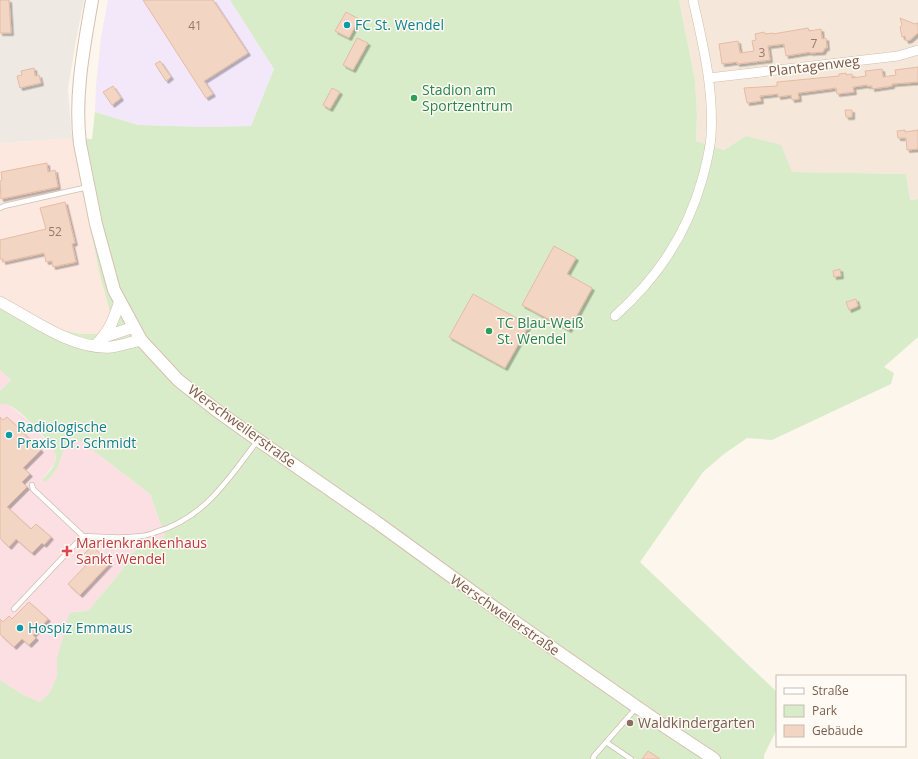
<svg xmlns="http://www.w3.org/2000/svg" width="918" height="759" font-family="'Open Sans',sans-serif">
  <defs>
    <filter id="shadow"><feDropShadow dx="2.5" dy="2.5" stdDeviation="0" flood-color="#0004"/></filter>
  </defs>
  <rect width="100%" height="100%" fill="#fdf6ec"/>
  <path fill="#f5e8da" d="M 679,0 L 918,0 L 918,199 L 910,200 L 906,174 L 792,172 L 746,136 L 724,150 L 696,141 L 697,115 L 695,80 Z"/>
  <path fill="#fde8e0" d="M 72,138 L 100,276 L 112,319 L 101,334 L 80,334 L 59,329 L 0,297 L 0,143 Z"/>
  <path fill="#efe9e4" d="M 0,0 L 84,0 L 76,40 L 68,89 L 72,138 L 0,143 Z"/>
  <path fill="#f3e8fa" d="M 108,0 L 230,0 L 274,69 L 251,126 L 206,127 L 138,125 L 95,112 L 96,85 L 101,37 Z"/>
  <path fill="#fbdfe3" d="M 0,370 L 11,380 L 0,391 Z
    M 0,404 L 8,404 L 31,423 L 54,450 L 56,457 L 55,463 L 42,480 L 50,478 L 58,467 L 63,452 L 74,440 L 81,441 L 150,494 L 165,536 L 125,556 L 123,569 L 88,611 L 75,612 L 57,659 L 58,676 L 50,692 L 40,702 L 22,694 L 0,680 Z"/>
  <path fill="#d8ecc9" d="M 230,0 L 679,0 L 695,80 L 697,115 L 696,141 L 724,150 L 746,136 L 781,145 L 792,172 L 906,174 L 910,200 L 918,199 L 918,337 L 884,367 L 894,373 L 891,384 L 772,440 L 747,438 L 724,454 L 703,472 L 640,562 L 777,692 L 777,729 L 764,755 L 764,759 L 0,759 L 0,680 L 22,694 L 40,702 L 50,692 L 57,676 L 57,659 L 69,614 L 75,612 L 88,611 L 123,569 L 125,556 L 165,536 L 150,494 L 81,441 L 74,440 L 63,452 L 58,467 L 50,478 L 45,482 L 42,480 C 47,474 56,466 56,457 C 55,445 20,410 9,405 C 7,404 3,404 0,404 L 0,391 L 11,380 L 0,370 L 0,297 L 59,329 L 80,334 L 101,334 L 112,319 L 100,276 L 72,138 L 92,139 L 95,112 L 138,125 L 206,127 L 251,126 L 274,69 Z"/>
  <path fill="#f3d5c3" stroke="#e6bba3" filter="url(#shadow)" d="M 0,0 L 9,0 L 11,33 L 0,33 Z
    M 143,0 L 213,0 L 248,53 L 204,81 L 213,94 L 206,98 Z
    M 346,12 L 359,19 L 349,38 L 335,31 Z
    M 900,18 L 915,24 L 918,23 L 918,33 L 910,40 L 906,41 L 905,36 L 902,37 L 900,27 L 902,25 Z
    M 808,28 L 809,31 L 821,29 L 822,39 L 826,38 L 827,48 L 825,48 L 823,52 L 810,53 L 810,52 L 786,56 L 784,44 L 768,46 L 770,60 L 737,64 L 737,62 L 722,64 L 719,44 L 738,41 L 740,53 L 754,51 L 752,41 L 756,40 L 755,34 L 764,32 L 765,34 L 773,33 L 773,34 Z
    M 357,38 L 368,43 L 353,70 L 343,65 Z
    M 160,61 L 171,77 L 166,81 L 155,64 Z
    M 918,67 L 918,82 L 892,84 L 892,86 L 872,89 L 872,86 L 867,86 L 867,85 L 853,87 L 854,92 L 837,94 L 836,88 L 798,93 L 799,99 L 792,100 L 791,95 L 778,97 L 778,94 L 760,96 L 761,101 L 747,103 L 744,88 L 777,86 L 777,82 L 839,76 L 839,74 L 846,73 L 846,75 L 852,74 L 852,78 L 866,76 L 865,71 L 882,69 L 883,77 L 896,75 L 895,70 Z
    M 34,68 L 35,76 L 39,75 L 41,83 L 20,88 L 17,76 L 22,75 L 21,71 Z
    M 113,86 L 121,98 L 112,105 L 103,92 Z
    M 332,88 L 340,92 L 330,109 L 323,105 Z
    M 845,110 L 852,110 L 852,117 L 846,117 Z
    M 905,130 L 905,132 L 918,130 L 918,149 L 907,150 L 906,138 L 898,138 L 897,131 Z
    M 47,163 L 48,172 L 55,170 L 58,187 L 1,199 L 0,181 L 2,180 L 1,172 Z
    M 65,202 L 75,243 L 72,244 L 76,262 L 53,267 L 52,261 L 46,262 L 44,253 L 3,262 L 3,259 L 0,259 L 0,240 L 46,229 L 40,208 Z
    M 554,246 L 576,258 L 567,274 L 592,288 L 569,330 L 522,305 Z
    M 840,269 L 841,276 L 834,277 L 833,271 Z
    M 473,294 L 529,325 L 505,368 L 449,337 Z
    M 856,299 L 858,306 L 849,310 L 846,302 Z
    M 0,417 L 3,420 L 7,417 L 41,450 L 23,468 L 30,474 L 22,482 L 27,487 L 7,507 L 31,529 L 36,524 L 51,537 L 44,545 L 42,543 L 32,553 L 16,539 L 9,547 L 0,538 Z
    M 92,546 L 110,563 L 80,595 L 68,584 L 89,562 L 83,555 Z
    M 29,602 L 48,619 L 33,635 L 36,638 L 29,645 L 22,639 L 14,647 L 0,634 L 0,619 L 3,622 L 9,616 L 12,619 Z
    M 648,751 L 660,759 L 642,759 Z"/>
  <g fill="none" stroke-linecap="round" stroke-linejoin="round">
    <defs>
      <path id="service" d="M 0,208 L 4,206 L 88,187
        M 32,485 L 33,489 L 83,536 C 103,537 122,539 141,536 C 146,536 151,534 156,532 C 205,518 229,478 258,440
        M 14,609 L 83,536
        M 606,742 L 631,759
        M 593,759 L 594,756 L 637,707"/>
      <path id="minor" d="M 709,78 L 898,56 L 918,50
        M 615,316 C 657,278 686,236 702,180 C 706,165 710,151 711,136 C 714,89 703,45 693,0"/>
      <path id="tertiary" d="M 0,302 C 32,319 73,350 111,347 C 121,346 131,342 141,340
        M 104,337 L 134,327
        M 95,346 C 110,331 113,321 120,301"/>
      <path id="secondary" d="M 92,0 C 84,47 74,95 80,144 L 96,224 L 114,290 L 141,340 L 178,380 L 216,410 L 258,440 L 375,521 L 488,603 L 667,728 L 714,759"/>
    </defs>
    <use href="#service" stroke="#d1beb0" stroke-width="6"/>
    <use href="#minor" stroke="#d1beb0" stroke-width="10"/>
    <use href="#tertiary" stroke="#d1beb0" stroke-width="12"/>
    <use href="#secondary" stroke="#d6c0b0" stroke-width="14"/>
    <use href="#service" stroke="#fff" stroke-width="4.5"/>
    <use href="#minor" stroke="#fff" stroke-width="9"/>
    <use href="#tertiary" stroke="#fff" stroke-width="11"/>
    <use href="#secondary" stroke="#fff" stroke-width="12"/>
  </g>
  <g fill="#0f9aa8" stroke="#fffaf3" stroke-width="1.5">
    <circle cx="347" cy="25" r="4"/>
    <circle cx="9" cy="435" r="4"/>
    <circle cx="20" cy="628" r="4"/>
  </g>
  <g fill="#2e9e5b" stroke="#fffaf3" stroke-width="1.5">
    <circle cx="414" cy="98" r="4"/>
    <circle cx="489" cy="331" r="4"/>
  </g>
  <path fill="#e0444e" stroke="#fffaf3" stroke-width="1.5" d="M65 545h4v4h4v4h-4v4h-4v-4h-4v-4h4z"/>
  <circle fill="#8d6e63" stroke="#fffaf3" stroke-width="1.5" cx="630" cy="723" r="4"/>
  <g text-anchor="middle" stroke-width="3" stroke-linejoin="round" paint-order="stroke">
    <g font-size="12" fill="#987a6a">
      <text x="195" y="30">41</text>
      <text x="814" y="48">7</text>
      <text x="762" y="57">3</text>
      <text x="55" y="236">52</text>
    </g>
    <g font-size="14" fill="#0d838f" stroke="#fffaf3" text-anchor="start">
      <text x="355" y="30">FC St. Wendel</text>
      <text x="17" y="432">Radiologische<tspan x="17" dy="16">Praxis Dr. Schmidt</tspan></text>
      <text x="28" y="633">Hospiz Emmaus</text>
    </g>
    <g font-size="14" fill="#7a5c4d" stroke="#fffaf3">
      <text transform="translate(814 66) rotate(-7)" y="5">Plantagenweg</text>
      <text transform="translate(242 426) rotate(36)" y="5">Werschweilerstraße</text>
      <text transform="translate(505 615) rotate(35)" y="5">Werschweilerstraße</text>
    </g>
    <g font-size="14" fill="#27864d" stroke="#fffaf3" text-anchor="start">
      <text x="422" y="95">Stadion am<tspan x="422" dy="16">Sportzentrum</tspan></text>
      <text x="497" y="328">TC Blau-Weiß<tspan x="497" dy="16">St. Wendel</tspan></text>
    </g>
    <g font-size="14" fill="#be3a42" stroke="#fffaf3" text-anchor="start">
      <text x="76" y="548">Marienkrankenhaus<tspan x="76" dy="16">Sankt Wendel</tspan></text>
    </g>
    <g font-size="14" fill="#785e54" stroke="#fffaf3" text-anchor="start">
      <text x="638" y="728">Waldkindergarten</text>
    </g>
  </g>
  <rect x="776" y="675" width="130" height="72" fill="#fffaf3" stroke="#cabbb1"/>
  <rect x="784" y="688" width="20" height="6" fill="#ffffff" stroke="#cabbb1"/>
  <text x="812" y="695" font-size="12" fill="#7a5c4d">Straße</text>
  <rect x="784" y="705" width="20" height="12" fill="#d8ecc9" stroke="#cabbb1"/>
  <text x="812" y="715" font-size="12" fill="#7a5c4d">Park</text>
  <rect x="784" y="725" width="20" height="12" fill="#f3d5c3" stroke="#cabbb1"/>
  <text x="812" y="735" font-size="12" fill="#7a5c4d">Gebäude</text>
</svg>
